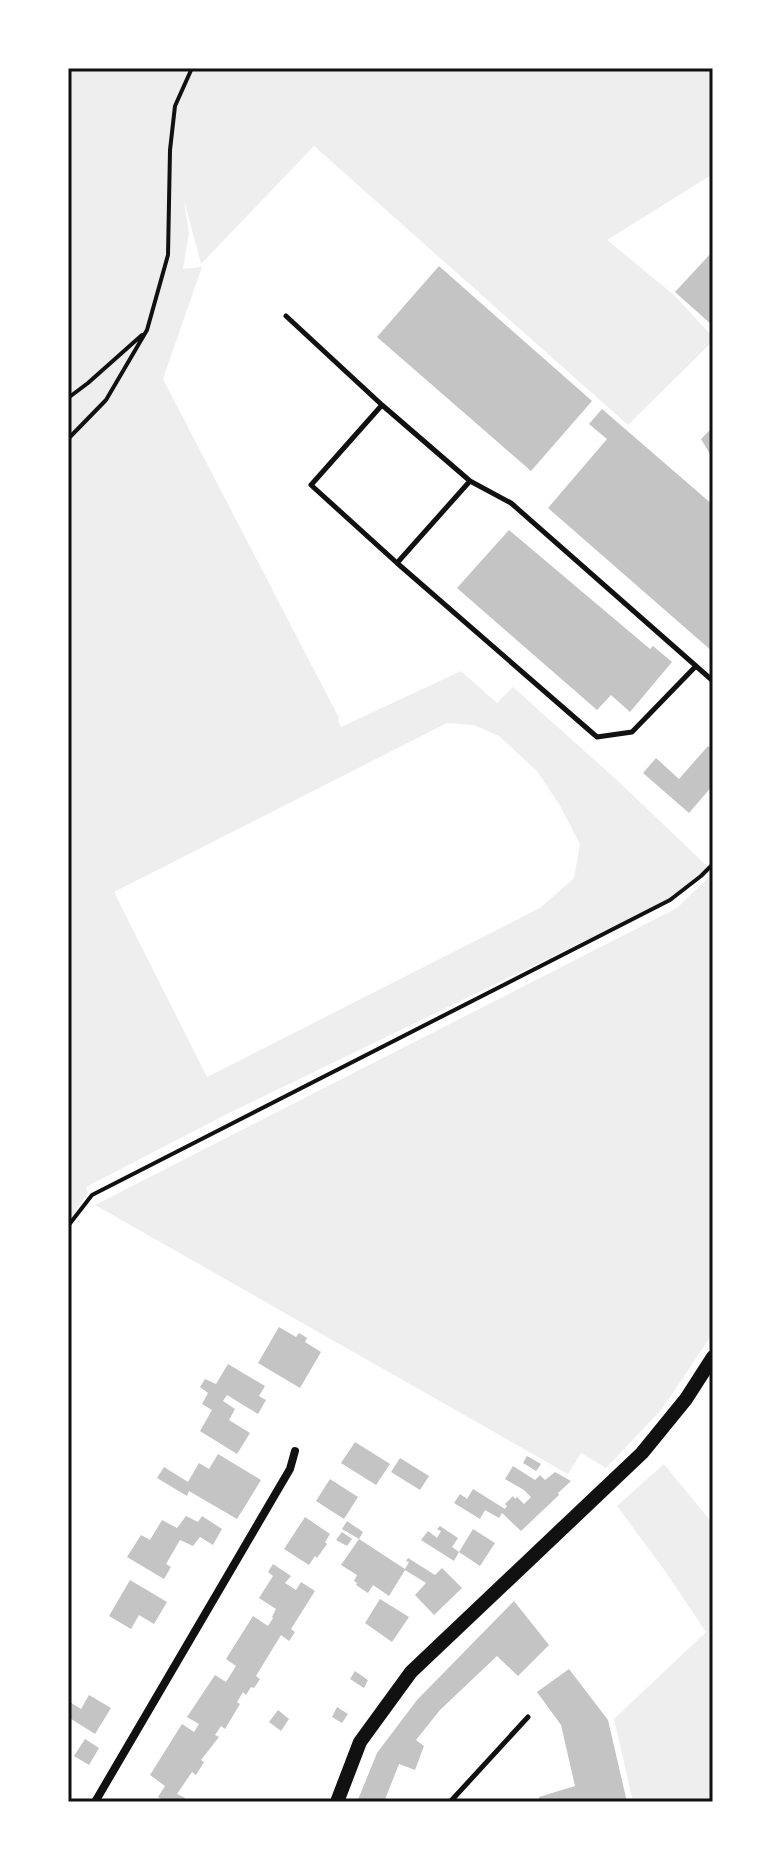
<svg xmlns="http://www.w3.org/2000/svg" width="781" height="1870" font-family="Overpass,sans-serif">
  <rect width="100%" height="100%" fill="#fff"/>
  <path fill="#eee" fill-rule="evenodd" d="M 68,68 L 713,68 L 713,174 L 607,240 L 674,295 L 713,337 L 713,341 L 628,425 L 314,146 L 201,264 L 184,200 L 189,234 L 183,269 L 202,267 L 163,379 L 339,718 L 338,720 L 341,727 L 461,671 L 497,703 L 513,687 L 618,781 L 709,868 L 675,897 L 227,1114 L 86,1187 L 88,1193 L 68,1223 ZM 447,723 L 474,725 L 499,736 L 537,771 L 559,804 L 580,844 L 574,878 L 540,908 L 207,1077 L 114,892 Z
    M 713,873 L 713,1333 L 662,1409 L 606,1468 L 581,1453 L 568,1474 L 95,1205 L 677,908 Z
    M 664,1464 L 713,1524 L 713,1802 L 633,1802 L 614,1719 L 706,1632 L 665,1571 L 617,1506 Z"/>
  <path fill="#c4c4c4" d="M 713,251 L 713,326 L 675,292 Z
    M 439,266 L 592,401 L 531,471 L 377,337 Z
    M 602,409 L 713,505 L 713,652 L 548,508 L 607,439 L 589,424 Z
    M 713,427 L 713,459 L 701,439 Z
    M 509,530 L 650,649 L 653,646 L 672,662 L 630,712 L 611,695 L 597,710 L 457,588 Z
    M 708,746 L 713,750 L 713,785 L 689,813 L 643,773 L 656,758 L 679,779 Z
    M 279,1327 L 296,1337 L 299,1333 L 307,1338 L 305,1342 L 321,1352 L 300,1388 L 258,1363 Z
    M 228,1364 L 265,1386 L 259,1396 L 266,1400 L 258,1414 L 227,1395 L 223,1401 L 235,1409 L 229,1420 L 250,1433 L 237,1454 L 200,1431 L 212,1410 L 202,1404 L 208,1393 L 200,1387 L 205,1379 L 216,1384 Z
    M 355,1442 L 390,1464 L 376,1485 L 341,1463 Z
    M 218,1454 L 261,1480 L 237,1519 L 189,1491 L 187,1496 L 157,1478 L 164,1467 L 188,1482 L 199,1463 L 209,1469 Z
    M 527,1456 L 541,1464 L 536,1471 L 523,1463 Z
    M 400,1458 L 429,1476 L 420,1490 L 391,1472 Z
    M 513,1466 L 535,1480 L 540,1475 L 545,1480 L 555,1472 L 571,1481 L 558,1493 L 559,1495 L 521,1531 L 502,1513 L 499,1518 L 485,1510 L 480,1519 L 454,1503 L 460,1494 L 467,1499 L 473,1489 L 505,1509 L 507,1506 L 505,1504 L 513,1496 L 515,1499 L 517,1497 L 524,1504 L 531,1497 L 524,1490 L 505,1479 Z
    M 330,1479 L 358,1497 L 344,1519 L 316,1501 Z
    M 186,1516 L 198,1522 L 202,1516 L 222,1529 L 213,1545 L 200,1537 L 193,1546 L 180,1540 L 166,1564 L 171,1567 L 164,1579 L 127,1557 L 141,1535 L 150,1540 L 162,1520 L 177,1528 Z
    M 305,1517 L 330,1534 L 325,1542 L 327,1544 L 317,1558 L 315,1556 L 309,1565 L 284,1549 Z
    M 347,1521 L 363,1532 L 359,1539 L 342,1529 Z
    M 440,1526 L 458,1538 L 452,1547 L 459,1552 L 454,1561 L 421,1540 L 428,1531 L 437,1538 L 441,1531 L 437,1529 Z
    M 473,1529 L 495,1543 L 480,1566 L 459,1552 Z
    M 342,1532 L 352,1539 L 347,1546 L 336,1540 Z
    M 359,1539 L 405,1569 L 409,1562 L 406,1561 L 408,1558 L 435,1575 L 442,1568 L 462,1588 L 434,1615 L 415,1595 L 426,1583 L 405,1570 L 389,1596 L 373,1585 L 368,1593 L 356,1585 L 357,1583 L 354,1581 L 357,1575 L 341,1565 Z
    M 273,1564 L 291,1576 L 285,1583 L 296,1590 L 301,1582 L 315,1591 L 291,1629 L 295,1632 L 289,1641 L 281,1635 L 256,1676 L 260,1679 L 254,1688 L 251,1687 L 246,1695 L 243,1692 L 237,1702 L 240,1704 L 225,1729 L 221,1726 L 215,1735 L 219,1737 L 201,1760 L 204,1762 L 196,1775 L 192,1772 L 177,1794 L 185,1798 L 183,1802 L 166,1802 L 158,1797 L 165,1786 L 150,1775 L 182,1724 L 194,1732 L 199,1724 L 187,1717 L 215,1675 L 226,1682 L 236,1666 L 226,1659 L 253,1616 L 268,1626 L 273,1618 L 272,1617 L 276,1609 L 259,1598 L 273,1576 L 268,1572 Z
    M 130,1580 L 167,1602 L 154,1624 L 139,1615 L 131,1629 L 109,1616 Z
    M 380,1599 L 409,1617 L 392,1642 L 365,1623 Z
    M 514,1601 L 549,1645 L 518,1676 L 497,1656 L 440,1710 L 416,1740 L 424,1746 L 415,1770 L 399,1764 L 384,1802 L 357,1802 L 377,1753 L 417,1700 Z
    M 569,1669 L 608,1720 L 627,1802 L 534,1802 L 539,1799 L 539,1797 L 575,1786 L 561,1725 L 537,1692 Z
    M 355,1671 L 368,1680 L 364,1688 L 350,1679 Z
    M 89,1695 L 111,1708 L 95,1734 L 68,1717 L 68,1701 L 81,1709 Z
    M 337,1707 L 348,1714 L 342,1723 L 332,1717 Z
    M 278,1710 L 289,1719 L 281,1731 L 269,1722 Z
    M 85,1739 L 99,1748 L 89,1765 L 74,1756 Z"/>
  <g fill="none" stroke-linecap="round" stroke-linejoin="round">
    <path stroke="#111" stroke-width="4" d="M 68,398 L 88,383 L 142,335
      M 68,439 L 106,400 L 147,330 L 168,255 L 170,150 L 175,106 L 192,68
      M 68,1226 L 92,1195 L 670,900 L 701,876 L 713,864"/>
    <path stroke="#111" stroke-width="5" d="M 286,316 L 382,405 L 470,481 L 511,503 L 713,681
      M 382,405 L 311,485 L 397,563 L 470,481
      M 397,563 L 597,737 L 632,732 L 696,666
      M 450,1802 L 528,1717"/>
    <path stroke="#111" stroke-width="8" d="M 95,1802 L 290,1469 L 295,1451"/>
    <path stroke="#111" stroke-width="14" d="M 337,1802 L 360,1742 L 411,1672 L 642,1453 L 686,1399 L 713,1357"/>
  </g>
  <rect width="781" height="1870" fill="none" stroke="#ffffff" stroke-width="140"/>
  <rect x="70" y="70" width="641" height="1730" fill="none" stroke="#111" stroke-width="3"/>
</svg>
